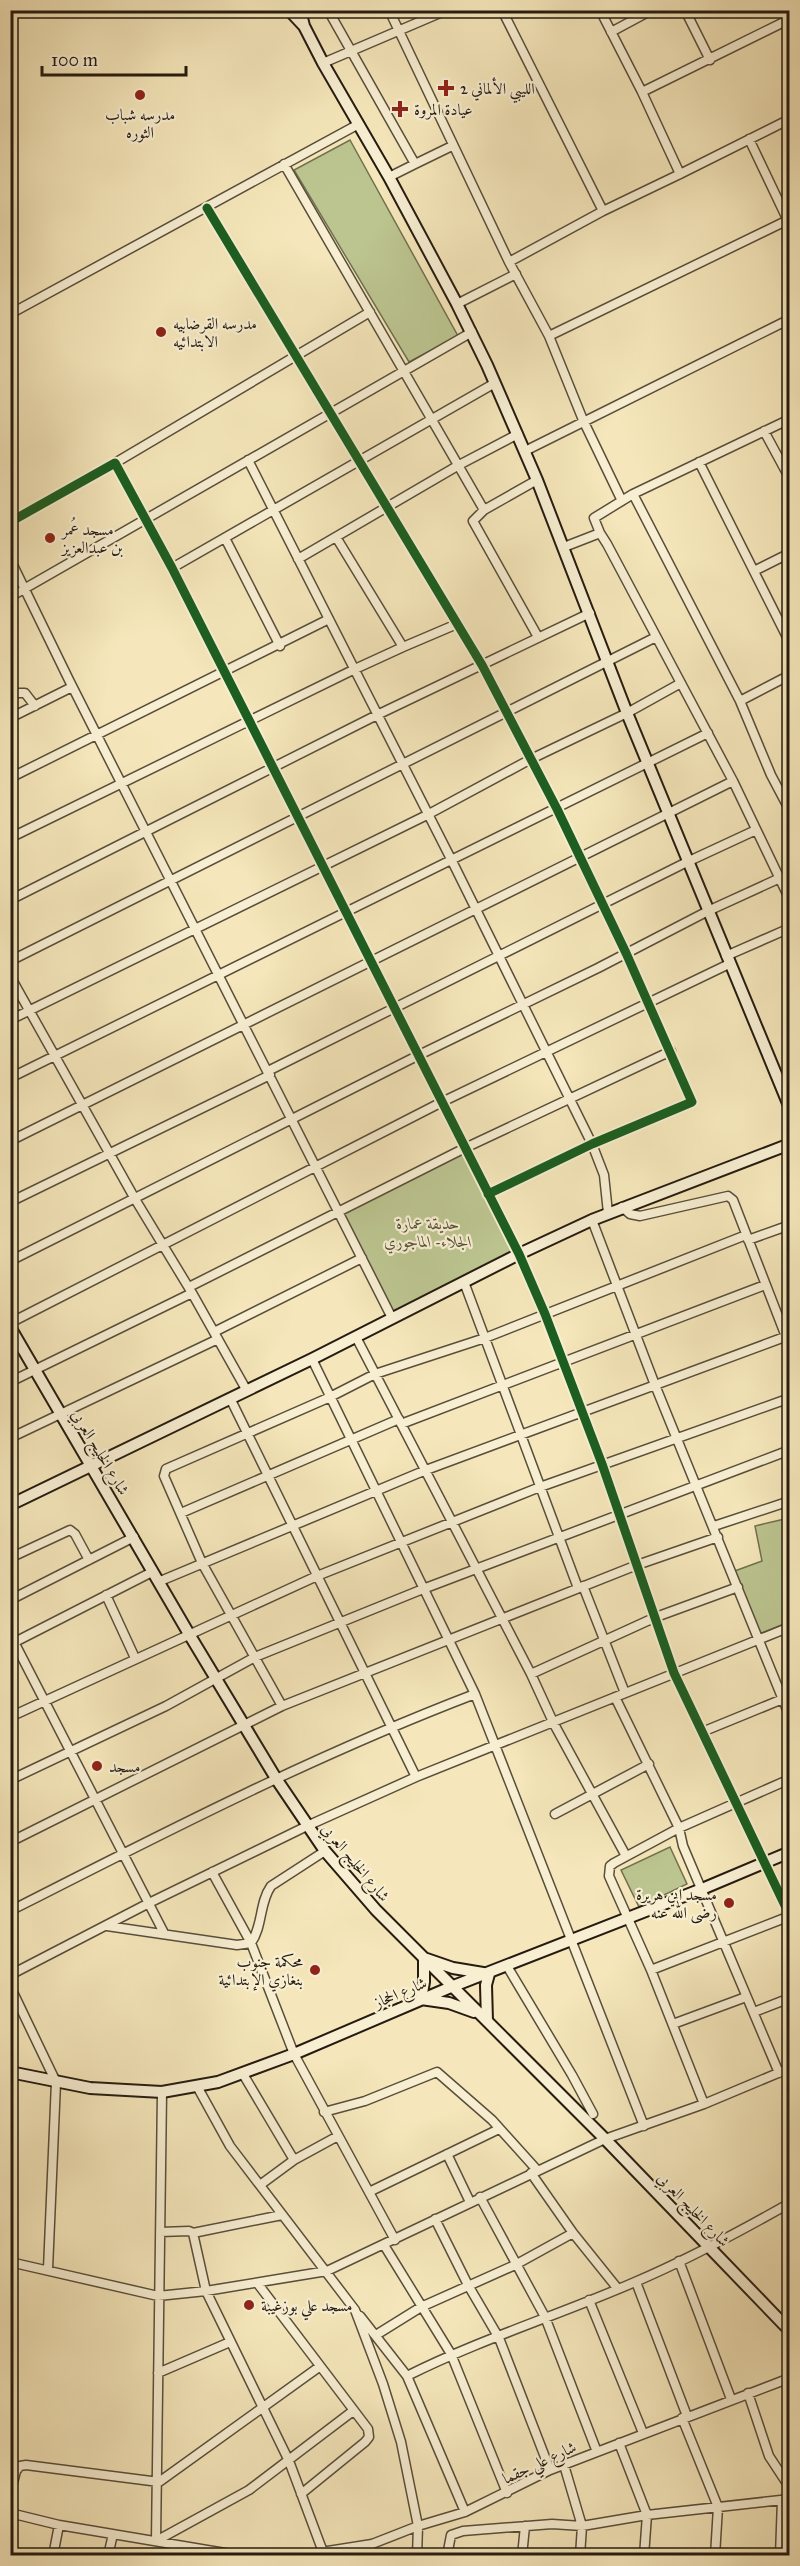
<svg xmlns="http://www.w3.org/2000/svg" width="800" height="2566" font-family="'IM FELL Great Primer',Amiri,serif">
  <rect width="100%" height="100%" fill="#f5e7bb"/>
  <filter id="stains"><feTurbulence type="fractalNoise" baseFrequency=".00333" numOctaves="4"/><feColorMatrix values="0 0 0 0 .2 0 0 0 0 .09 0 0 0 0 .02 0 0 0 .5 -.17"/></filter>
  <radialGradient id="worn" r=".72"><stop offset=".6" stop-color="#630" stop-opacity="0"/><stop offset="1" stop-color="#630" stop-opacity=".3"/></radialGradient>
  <path fill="#bcc590" stroke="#707050" stroke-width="1.5" d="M 350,140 L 458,336 L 409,362 L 294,170 Z
    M 465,1148 L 519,1254 L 392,1317 L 338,1211 Z
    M 789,1518 L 789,1622 L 754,1636 L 732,1572 L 762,1561 L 755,1526 Z
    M 670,1847 L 687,1884 L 639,1907 L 621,1870 Z"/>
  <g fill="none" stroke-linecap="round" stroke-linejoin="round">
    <defs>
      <path id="street" d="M 328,10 L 415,164 L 389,177
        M 389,10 L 509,262 L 549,336 L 583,420 L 622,501
        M 502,10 L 603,211
        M 600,10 L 642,92 L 680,174 L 790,119
        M 685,10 L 710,60
        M 611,32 L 652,10
        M 323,63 L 447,10
        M 642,92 L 790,19
        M 749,139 L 789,223
        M 284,164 L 484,510
        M 415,164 L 452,146
        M 207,208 L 482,665 L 557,809 L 626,953 L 692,1102 L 592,1144 L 488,1194
        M 509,262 L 603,211 L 680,174
        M 457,304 L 516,274
        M 10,314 L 357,125
        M 549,336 L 790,219
        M 764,431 L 790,479
        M 525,451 L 790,319
        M 248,460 L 452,861 L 592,1144 L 604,1175 L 608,1213
        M 699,462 L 790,643
        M 115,463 L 370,312
        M 537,480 L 484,510 L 473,521 L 538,637
        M 633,494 L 740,701
        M 10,522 L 115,463 L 172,568 L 519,1254 L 545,1314 L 602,1464 L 674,1673 L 790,1916
        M 600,533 L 594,518 L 633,494 L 790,419
        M 336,537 L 403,647 L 457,624
        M 225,538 L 280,646
        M 564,547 L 600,533 L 607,544 L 733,781 L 790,900
        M 10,559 L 69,680 L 392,1318
        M 298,559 L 459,465 L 518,434
        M 172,568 L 495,383
        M 754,571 L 790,553
        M 10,597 L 472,332
        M 790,675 L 740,701 L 771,775 L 790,811
        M 10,693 L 25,693 L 35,706
        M 10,718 L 72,687
        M 10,778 L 329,619
        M 10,838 L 355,669 L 403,647
        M 10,900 L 377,715 L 590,613
        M 726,956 L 790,928
        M 10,961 L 656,637
        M 10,976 L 135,1199 L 192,1293 L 247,1391
        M 10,1020 L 427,815 L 531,759 L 627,713 L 681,683
        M 268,1071 L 687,862 L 756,830
        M 10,1078 L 708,733
        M 10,1141 L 733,781
        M 10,1202 L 270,1075
        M 622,1207 L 630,1214 L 640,1216 L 728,1196 L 733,1200 L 790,1347
        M 592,1220 L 655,1385 L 790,1717
        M 748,1240 L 790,1225
        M 10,1261 L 419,1055 L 598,968 L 708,911 L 780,878
        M 464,1282 L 578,1588
        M 189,1287 L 465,1148 L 671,1051
        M 10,1323 L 442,1102 L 729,964
        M 214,1332 L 362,1258
        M 356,1337 L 531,1674 L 554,1724 L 626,1856
        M 312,1359 L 475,1694 L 644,2126
        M 10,1382 L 192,1293
        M 230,1398 L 416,1777
        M 401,1424 L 765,1285
        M 10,1438 L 218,1339
        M 181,1513 L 399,1419
        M 714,1526 L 790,1501
        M 10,1558 L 70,1530 L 75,1534 L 89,1560
        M 158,1582 L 426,1470 L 790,1335
        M 583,1586 L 625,1693
        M 106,1595 L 135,1658
        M 10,1600 L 134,1537
        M 10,1634 L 164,1933
        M 11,1644 L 152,1572
        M 531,1674 L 656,1617 L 738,1587
        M 615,1697 L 679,1828 L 683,1846 L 779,2073
        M 282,1706 L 202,1563 L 164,1476 L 166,1469 L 328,1398 L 375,1374 L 485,1338 L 746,1235
        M 10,1717 L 317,1576 L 540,1487 L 790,1398
        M 702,1732 L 790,1696
        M 10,1780 L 166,1706 L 255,1657 L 423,1589 L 790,1450
        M 555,1814 L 649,1764
        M 10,1842 L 282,1706 L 637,1565 L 718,1537
        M 212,1872 L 251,1943 C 263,1926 259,1903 271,1886 L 325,1851
        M 10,1911 C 163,1833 315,1755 475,1694
        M 107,1926 L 237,1945 L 251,1943 L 294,2054 L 395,2240
        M 507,1966 L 572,2075 L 593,2114
        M 651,1970 L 790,1916
        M 10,1975 L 149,1903 L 307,1826 L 416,1777 L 790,1627
        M 10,1986 L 56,2082 L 48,2269
        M 754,2012 L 790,1998
        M 673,2024 L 746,1997
        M 243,2074 L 294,2160
        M 198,2088 L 230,2146 L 355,2310 L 383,2384 L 401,2442 L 418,2526 L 417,2556
        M 704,2104 L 651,1970 L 609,1876 L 610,1866 L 614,1863 L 679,1828 L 790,1779
        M 324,2112 L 365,2101 L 437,2072 L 492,2120 L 537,2170
        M 447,2154 L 470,2202
        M 531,2173 L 573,2233 L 618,2289
        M 260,2185 L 294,2160 L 338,2136
        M 369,2192 L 499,2129
        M 480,2197 L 545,2317 L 597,2452
        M 435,2219 L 468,2285 L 499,2338 L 550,2470
        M 160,2232 L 189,2231 L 193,2233 L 282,2215
        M 193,2233 L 206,2291 L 289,2461 L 323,2552
        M 384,2245 L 451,2354 L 507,2493
        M 679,2261 L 731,2399
        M 10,2262 L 158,2296 L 206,2291 L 327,2271 L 605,2139 L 704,2104 L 790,2068
        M 636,2282 L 687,2416
        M 258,2284 L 368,2429 L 369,2437 L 365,2442 L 301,2494
        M 589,2300 L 643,2433
        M 360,2316 L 407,2376 L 465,2512
        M 376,2335 L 421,2307 L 515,2265 L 573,2233
        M 158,2373 L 230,2342
        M 407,2376 C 481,2339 559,2315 635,2282 C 689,2259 739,2232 790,2203
        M 748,2393 L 769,2456 L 790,2488
        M 682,2418 L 718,2507 L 715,2556
        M 619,2443 L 647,2515 L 644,2556
        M 564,2465 L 582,2526 L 580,2556
        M 10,2495 L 16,2471 L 20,2466 L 26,2465 L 159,2482 L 319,2367
        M 10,2513 L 59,2525 L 243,2556
        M 156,2541 L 162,2092
        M 156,2541 L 249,2490 L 353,2411
        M 53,2556 L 59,2525
        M 108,2556 L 113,2534
        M 296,2556 L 372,2544 L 418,2526 L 465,2512 L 550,2470 L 790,2378
        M 447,2556 L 451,2535 L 463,2531 L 552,2524 L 582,2526 L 647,2515 L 790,2499
        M 522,2556 L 525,2526
        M 780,2556 L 782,2500"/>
      <path id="secondary" d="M 289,10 L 303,25
        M 300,10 L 304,26 L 323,63 L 389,177 L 457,304 L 487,365 L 537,480 L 627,713 L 790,1108
        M 10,1327 L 189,1634 L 277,1780 L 325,1851 L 376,1910 L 605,2139 L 790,2331
        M 10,1505 L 312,1359 L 519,1254 L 592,1220 L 790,1144
        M 474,2012 L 449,2003 L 421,1999 L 424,1982 L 424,1958 L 453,1968 L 489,1974 L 486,1985 L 487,2021
        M 10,2072 L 90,2088 L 162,2092 L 218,2082 L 294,2054 L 451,1987 L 702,1889 L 790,1852"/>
    </defs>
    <use href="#street" stroke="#594e3b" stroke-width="11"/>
    <use href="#secondary" stroke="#251b10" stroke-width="14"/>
    <use href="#street" stroke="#f8efd3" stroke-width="8"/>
    <use href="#secondary" stroke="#f8efd3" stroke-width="10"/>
    <defs>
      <path id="cycleway" d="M 207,208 L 482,665 L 557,809 L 626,953 L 692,1102 L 592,1144 L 488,1194
        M 10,522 L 115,463 L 172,568 L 519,1254 L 545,1314 L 602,1464 L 674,1673 L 790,1916"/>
    </defs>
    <use href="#cycleway" stroke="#f8efd3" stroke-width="13"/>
    <use href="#cycleway" stroke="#1b5e20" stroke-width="9"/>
  </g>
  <g fill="#8f2418" stroke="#f8efd3" stroke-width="2">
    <path d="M443 79h6v6h6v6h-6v6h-6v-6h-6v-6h6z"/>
    <circle cx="140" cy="95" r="6"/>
    <path d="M397 100h6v6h6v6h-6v6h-6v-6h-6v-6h6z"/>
    <circle cx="161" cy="332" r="6"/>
    <circle cx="50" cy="538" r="6"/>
    <circle cx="97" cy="1766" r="6"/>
    <circle cx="729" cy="1903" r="6"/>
    <circle cx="315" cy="1970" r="6"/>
    <circle cx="249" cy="2305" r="6"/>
  </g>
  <g text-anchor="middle" stroke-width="4.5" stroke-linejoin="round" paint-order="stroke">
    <g font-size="16" fill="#251b10" stroke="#f8efd3" text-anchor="start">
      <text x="460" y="94">الليبي الألماني 2</text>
      <text x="414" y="115">عيادة المروة</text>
      <text x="140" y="120" text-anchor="middle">مدرسه شباب<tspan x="140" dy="18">الثوره</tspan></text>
      <text x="173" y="329">مدرسه القرضابيه<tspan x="173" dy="18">الابتدائيه</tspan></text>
      <text x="62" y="535">مسجد عُمر<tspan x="62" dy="18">بن عبدالعزيز</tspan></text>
      <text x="109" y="1772">مسجد</text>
      <text x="717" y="1900" text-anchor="end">مسجد ابي هريرة<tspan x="717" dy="18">رضى الله عنه</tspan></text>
      <text x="303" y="1967" text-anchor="end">محكمة جنوب<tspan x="303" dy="18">بنغازي الإبتدائية</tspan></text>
      <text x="261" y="2311">مسجد علي بوزغيبة</text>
    </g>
    <g font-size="16" font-style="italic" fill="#524e36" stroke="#f8efd3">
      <text x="428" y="1229">حديقة عمارة<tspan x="428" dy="18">الجلاء- الماجوري</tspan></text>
    </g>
    <g font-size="16" fill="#251b10" stroke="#f8efd3">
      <text transform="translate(101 1452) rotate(59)" y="6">شارع الخليج العربي</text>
      <text transform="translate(356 1862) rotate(50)" y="6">شارع الخليج العربي</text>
      <text transform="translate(400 1992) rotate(-23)" y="6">شارع الحجاز</text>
      <text transform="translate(694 2209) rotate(46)" y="6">شارع الخليج العربي</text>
      <text transform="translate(539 2462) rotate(-25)" y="6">شارع علي جقما</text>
    </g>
  </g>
  <rect width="800" height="2566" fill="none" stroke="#f5e7bb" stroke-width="36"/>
  <rect x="12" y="12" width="776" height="2542" fill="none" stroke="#251b10" stroke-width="3"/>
  <rect x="18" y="18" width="764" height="2530" fill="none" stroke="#251b10" stroke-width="1.5"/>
  <path d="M42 66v9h144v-9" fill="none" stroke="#251b10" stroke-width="3"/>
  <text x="51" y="66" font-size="18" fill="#251b10" stroke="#f8efd3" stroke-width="4.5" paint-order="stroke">100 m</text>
  <rect width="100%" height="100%" filter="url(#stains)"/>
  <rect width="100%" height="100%" fill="url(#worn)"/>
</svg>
